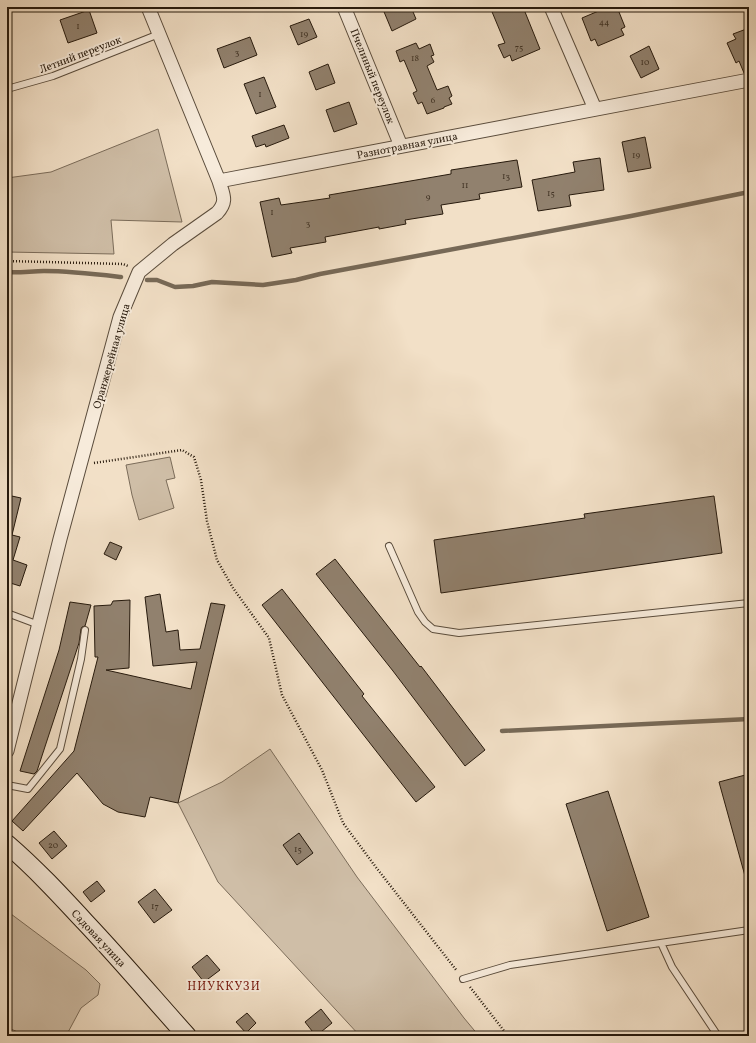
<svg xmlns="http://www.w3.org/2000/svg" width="756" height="1043" font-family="Vollkorn,serif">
  <rect width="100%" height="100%" fill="#f2e0c7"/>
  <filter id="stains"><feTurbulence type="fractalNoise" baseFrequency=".005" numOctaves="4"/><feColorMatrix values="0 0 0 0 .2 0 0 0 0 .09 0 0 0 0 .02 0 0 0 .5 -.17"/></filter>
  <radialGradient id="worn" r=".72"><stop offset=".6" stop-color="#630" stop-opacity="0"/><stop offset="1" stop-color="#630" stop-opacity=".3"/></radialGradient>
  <path fill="#cfbea7" stroke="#7b6c5a" d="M 158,129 L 182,222 L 111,220 L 114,254 L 7,252 L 7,178 L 51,172 Z
    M 170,457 L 175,478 L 166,480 L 174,508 L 139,520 L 132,495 L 126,465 Z
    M 270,749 L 357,877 L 464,1018 L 479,1036 L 360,1036 L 218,882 L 178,803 L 222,782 Z
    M 7,911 L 86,970 L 100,984 L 98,995 L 81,1008 L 66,1036 L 26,1036 L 7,1027 Z"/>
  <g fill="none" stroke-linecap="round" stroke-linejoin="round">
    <path stroke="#776957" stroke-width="4.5" d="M 7,272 C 19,273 32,271 44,271 C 70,271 95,274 121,277
      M 147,280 L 157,280 L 175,287 L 193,286 L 212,282 L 263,285 L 296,280 L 320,274 L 631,216 L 749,192
      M 502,731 L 749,719"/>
  </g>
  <path fill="#91816e" stroke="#271a0d" d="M 382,7 L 411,7 L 416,19 L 392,31 Z
    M 490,7 L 523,7 L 540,49 L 512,61 L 510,55 L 504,58 L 498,45 L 505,43 Z
    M 608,7 L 617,7 L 625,27 L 621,29 L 624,35 L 598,46 L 595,39 L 591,41 L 582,18 Z
    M 89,10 L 97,33 L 68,43 L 60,20 Z
    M 309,19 L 317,37 L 298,45 L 290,26 Z
    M 749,28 L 749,72 L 744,73 L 739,61 L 736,63 L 727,43 L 736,39 L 733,34 Z
    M 250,37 L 257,55 L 224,68 L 217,49 Z
    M 416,43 L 419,49 L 430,44 L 434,55 L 431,56 L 434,62 L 427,66 L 437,90 L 448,86 L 452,96 L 449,98 L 452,104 L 444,107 L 444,108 L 427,114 L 422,102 L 418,104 L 413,93 L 417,91 L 404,60 L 400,62 L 396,51 Z
    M 649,46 L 659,69 L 641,78 L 630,56 Z
    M 328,64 L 335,83 L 316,90 L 309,72 Z
    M 264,77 L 276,107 L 256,114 L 244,84 Z
    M 349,102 L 357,124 L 334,132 L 326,110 Z
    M 284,125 L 289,138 L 266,147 L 265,144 L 256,147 L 252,136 Z
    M 645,137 L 651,168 L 628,172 L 622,142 Z
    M 600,158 L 604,190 L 569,195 L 571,206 L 538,211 L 532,180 L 575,172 L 573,162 Z
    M 517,160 L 522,187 L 479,194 L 480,199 L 441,205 L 443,214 L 405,220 L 406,224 L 379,229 L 379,227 L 325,237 L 326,242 L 290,248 L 292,253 L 272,257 L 260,202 L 279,198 L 281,205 L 330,198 L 329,195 L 451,174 L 451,170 Z
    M 7,495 L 21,498 L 12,535 L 20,537 L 13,560 L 27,565 L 20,586 L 7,582 Z
    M 714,496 L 722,553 L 441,593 L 434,540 L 585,518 L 584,514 Z
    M 110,542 L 122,547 L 116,560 L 104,554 Z
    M 335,559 L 420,667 L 421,666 L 485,750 L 465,766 L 393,671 L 316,574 Z
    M 282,589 L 364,694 L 362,696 L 435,787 L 416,802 L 262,605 Z
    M 160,594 L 166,632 L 178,630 L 180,650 L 200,649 L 211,603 L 225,605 L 178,803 L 150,797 L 145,817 L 118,812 L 103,804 L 77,773 L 23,831 L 12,821 L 74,751 L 98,657 L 95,657 L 94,606 L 111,605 L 113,601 L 130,600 L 129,668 L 106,670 L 191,689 L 197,662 L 153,666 L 145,597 Z
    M 70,602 L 91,605 L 85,626 L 82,627 L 81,629 L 79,643 L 37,771 L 34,774 L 20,771 L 59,650 Z
    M 749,774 L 749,875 L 745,876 L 719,782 Z
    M 608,791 L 649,917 L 607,931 L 566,804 Z
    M 54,831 L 67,846 L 52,859 L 39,843 Z
    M 299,833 L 313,853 L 297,865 L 283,845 Z
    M 97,881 L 105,891 L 91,902 L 83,892 Z
    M 155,889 L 172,910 L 154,923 L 138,902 Z
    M 207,955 L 220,970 L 204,982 L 192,967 Z
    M 321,1009 L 332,1023 L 316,1036 L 305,1022 Z
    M 247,1013 L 256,1023 L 246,1033 L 236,1022 Z"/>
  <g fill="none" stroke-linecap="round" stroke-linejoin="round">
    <defs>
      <path id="lane" d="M 7,89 L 53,76 L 159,34
        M 389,546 L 418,612 L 425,622 L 433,629 L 459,633 L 749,603
        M 7,613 L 39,625
        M 7,785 L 28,789 L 60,749 L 81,659 L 85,630
        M 661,943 L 672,967 L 718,1036
        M 463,979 L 510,965 L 749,930"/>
      <path id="street" d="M 344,7 L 401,146
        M 551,7 L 595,109
        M 219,181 L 749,80
        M 7,751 L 60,539 L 120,317 L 139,272 L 173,244 L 217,213 C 228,201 223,195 219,181 L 148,7"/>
      <path id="secondary" d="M 7,844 C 35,868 60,895 85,922 C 120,959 153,998 187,1036"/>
    </defs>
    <use href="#lane" stroke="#5a4c3c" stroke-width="8"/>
    <use href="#street" stroke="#5a4c3c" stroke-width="15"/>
    <use href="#secondary" stroke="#271a0d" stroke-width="20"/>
    <path stroke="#271a0d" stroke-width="2.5" stroke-dasharray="1 2" stroke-linecap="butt" d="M 7,261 L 123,264 L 128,266
      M 94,463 L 182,450 L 194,457 L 201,480 L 207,521 L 217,560 L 233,588 L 269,638 L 282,695 L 322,770 L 343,823 L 375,866 L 457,971
      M 470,987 L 508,1036"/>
    <use href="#lane" stroke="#f7ebdb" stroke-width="6"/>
    <use href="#street" stroke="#f7ebdb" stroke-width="13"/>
    <use href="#secondary" stroke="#f7ebdb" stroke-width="18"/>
  </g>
  <g text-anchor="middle" stroke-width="4" stroke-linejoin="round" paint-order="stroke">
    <g font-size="9" fill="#423425">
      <text x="604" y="25">44</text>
      <text x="78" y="29">1</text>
      <text x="304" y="37">19</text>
      <text x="519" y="50">75</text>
      <text x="237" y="55">3</text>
      <text x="415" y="61">18</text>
      <text x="645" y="65">10</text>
      <text x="260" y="97">1</text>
      <text x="433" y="103">6</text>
      <text x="636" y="158">19</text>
      <text x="506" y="179">13</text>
      <text x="465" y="188">11</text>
      <text x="551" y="196">15</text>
      <text x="428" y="200">9</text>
      <text x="272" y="215">1</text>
      <text x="308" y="226">3</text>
      <text x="53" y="848">20</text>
      <text x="298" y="852">15</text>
      <text x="155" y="909">17</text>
    </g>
    <g font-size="11" fill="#271a0d" stroke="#f7ebdb">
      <text transform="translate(80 54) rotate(-21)" y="4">Летний переулок</text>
      <text transform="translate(373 76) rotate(68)" y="4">Пчелиный переулок</text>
      <text transform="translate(407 145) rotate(-11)" y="4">Разнотравная улица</text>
      <text transform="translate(111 356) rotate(-74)" y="4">Оранжерейная улица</text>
      <text transform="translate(99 938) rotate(47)" y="4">Садовая улица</text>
    </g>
    <g font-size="12" letter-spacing="1" fill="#7a1f14" stroke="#f7ebdb">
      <text x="224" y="990">НИУККУЗИ</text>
    </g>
  </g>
  <rect width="756" height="1043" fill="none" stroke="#f2e0c7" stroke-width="24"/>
  <rect x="8" y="8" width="740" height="1027" fill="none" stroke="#271a0d" stroke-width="2"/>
  <rect x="12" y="12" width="732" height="1019" fill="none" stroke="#271a0d"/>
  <rect width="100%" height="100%" filter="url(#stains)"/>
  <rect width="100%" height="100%" fill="url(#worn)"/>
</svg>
